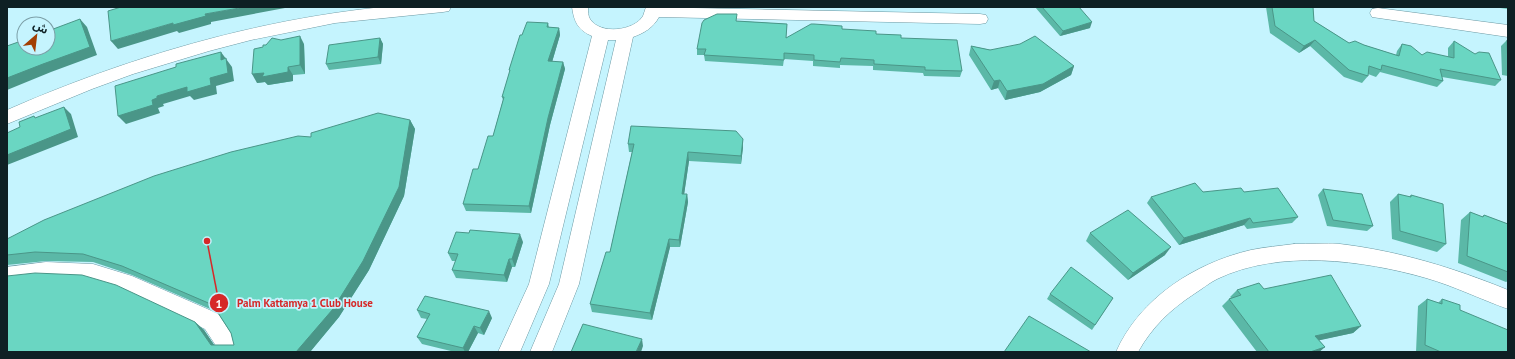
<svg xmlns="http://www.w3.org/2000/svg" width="1515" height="359" font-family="'PT Sans','Noto Sans Arabic',sans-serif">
  <rect width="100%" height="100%" fill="#c5f4fe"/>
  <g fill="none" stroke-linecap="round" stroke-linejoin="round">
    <defs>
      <path id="street" d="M 383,7 L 451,7 L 449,11 L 443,12 L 335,23 L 251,40 L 209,51 L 133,74 L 92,89 L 7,124 L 7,110 C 126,58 254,20 383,7 Z
        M 572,7 L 588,7 C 588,11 588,16 590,19 C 600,35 634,31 643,16 C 644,13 645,10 646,7 L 980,14 L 986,15 L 988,19 L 986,23 L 980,24 L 659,17 C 653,28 644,33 633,37 L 579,284 L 552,352 L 530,352 L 559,284 L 616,40 L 608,40 L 549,284 L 520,352 L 498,352 L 529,284 L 592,36 C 578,30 574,22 572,7 Z
        M 1378,8 L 1508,25 L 1508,37 L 1372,17 L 1370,13 L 1372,9 Z
        M 1294,244 C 1309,244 1325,243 1340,244 C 1399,251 1454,268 1508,290 L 1508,309 C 1480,299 1454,286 1426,278 C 1363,260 1279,249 1217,279 C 1209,283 1202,289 1194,294 C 1171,309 1152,327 1138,352 L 1116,352 C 1140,298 1195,263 1251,250 C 1265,247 1280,246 1294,244 Z
        M 46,262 L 93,264 L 132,276 L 221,315 L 238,342 L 242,352 L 220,352 L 205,329 L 127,292 L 93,282 L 46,280 L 7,285 L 7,267 Z"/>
    </defs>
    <use href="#street" stroke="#6d99a3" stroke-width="1"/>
    <use href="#street" fill="#fff" fill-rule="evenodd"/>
  </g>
  <path fill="#5bb8a7" d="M 1035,7 L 1079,7 L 1090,28 L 1060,36 Z
    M 1266,7 L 1313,7 L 1314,21 L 1349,43 L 1364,45 L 1396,55 L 1397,51 L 1402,44 L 1422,55 L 1448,57 L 1448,48 L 1454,41 L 1501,80 L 1495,86 L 1442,77 L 1443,81 L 1437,87 L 1380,72 L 1376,77 L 1368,74 L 1368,76 L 1362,83 L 1344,77 L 1310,46 L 1299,53 L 1270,33 Z
    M 1492,7 L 1508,7 L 1508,9 Z
    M 737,21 L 787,24 L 786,38 L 842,29 L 901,38 L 962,71 L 960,77 L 924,76 L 923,73 L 873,70 L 873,66 L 840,65 L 840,68 L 813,66 L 813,61 L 784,59 L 783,66 L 705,61 L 704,55 L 697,55 L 697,49 Z
    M 548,23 L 549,27 L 559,28 L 560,35 L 552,62 L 563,62 L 565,69 L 550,125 L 531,213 L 466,211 L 463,204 L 478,169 L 493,136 L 503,100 L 502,97 L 510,71 L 509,70 L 522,35 Z
    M 380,38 L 383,44 L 381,64 L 329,70 L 326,64 Z
    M 1507,40 L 1508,41 L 1508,76 L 1502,75 L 1501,46 Z
    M 304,44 L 305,74 L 293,75 L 293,81 L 268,85 L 265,82 L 257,83 L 263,47 Z
    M 971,46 L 1074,66 L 1071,75 L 1040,92 L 1005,100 L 998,88 L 991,90 L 969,55 Z
    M 410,120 L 415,129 L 404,196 L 369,270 L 339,317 L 310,352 L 7,352 L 195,322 L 204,330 L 214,345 L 234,345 L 231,333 L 217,312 L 132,275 L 93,262 L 46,261 L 7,265 L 7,239 L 311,137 Z
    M 743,139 L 743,147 L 741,164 L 689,161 L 684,194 L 687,194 L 688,202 L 680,247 L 670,247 L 652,320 L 592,312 L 590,304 L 610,252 L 632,152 L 629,152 L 628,144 Z
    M 1323,189 L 1373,226 L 1367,231 L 1327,226 L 1318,195 Z
    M 1244,192 L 1298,217 L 1292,223 L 1247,229 L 1244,225 L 1179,245 L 1147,203 L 1151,197 Z
    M 1398,194 L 1409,197 L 1411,195 L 1446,244 L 1437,252 L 1392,239 L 1390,202 Z
    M 1470,212 L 1482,217 L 1484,215 L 1508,224 L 1508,281 L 1506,282 L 1458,263 L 1461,220 Z
    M 1090,233 L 1165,255 L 1128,280 L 1086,241 Z
    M 523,242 L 515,267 L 512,267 L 507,282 L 456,278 L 452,270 L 456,261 L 452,261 L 448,253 Z
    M 1264,289 L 1361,326 L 1353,333 L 1319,340 L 1325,347 L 1319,352 L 1257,352 L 1222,306 L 1229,299 L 1231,298 L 1230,297 L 1237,290 Z
    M 1050,294 L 1113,298 L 1092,330 L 1047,299 Z
    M 1427,299 L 1438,303 L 1442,299 L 1460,310 L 1508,352 L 1416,352 L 1418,306 Z
    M 417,310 L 492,318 L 484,335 L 478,333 L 468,352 L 455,352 L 422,344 L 417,337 L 427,319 L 421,318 Z"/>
  <path fill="#4a9688" d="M 245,7 L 285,7 L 285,8 L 211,22 L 211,24 L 179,33 L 177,31 L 118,49 L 111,41 L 173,23 L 205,14 Z
    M 80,19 L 87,27 L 97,55 L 51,72 L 7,90 L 7,78 Z
    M 1092,22 L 1090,28 L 1060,36 L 1063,31 Z
    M 559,28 L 560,35 L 550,69 L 548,61 Z
    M 300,36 L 304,44 L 305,74 L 300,65 Z
    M 380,38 L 383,44 L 381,64 L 378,57 Z
    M 1315,40 L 1310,46 L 1299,53 L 1304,46 Z
    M 221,52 L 232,67 L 234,81 L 216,86 L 217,94 L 194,100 L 190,96 L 163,104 L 164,106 L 158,108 L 160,113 L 126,124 L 118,116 L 152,100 L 157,96 L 210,78 L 221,60 Z
    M 563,62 L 565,69 L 550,125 L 531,213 L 529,206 L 548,118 Z
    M 1074,66 L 1071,75 L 1040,92 L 1005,100 L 1007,91 Z
    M 288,67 L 293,75 L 293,81 L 268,85 L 265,82 L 257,83 L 252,74 Z
    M 1000,80 L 998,88 L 991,90 L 994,81 Z
    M 64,107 L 71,114 L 78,137 L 7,165 L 7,155 Z
    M 410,120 L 415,129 L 404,196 L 369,270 L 339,317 L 310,352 L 296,352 Z
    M 743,139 L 743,147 L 741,164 L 741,156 Z
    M 688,152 L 689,161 L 683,202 L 682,194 Z
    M 687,194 L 688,202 L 680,247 L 679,240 Z
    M 1250,218 L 1244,225 L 1179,245 L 1184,238 Z
    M 520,234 L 523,242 L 515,267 L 512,259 Z
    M 669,239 L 670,247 L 652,320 L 650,313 Z
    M 1171,247 L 1165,255 L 1128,280 L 1133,273 Z
    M 509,259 L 512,267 L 507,282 L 504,275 Z
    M 489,311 L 492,318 L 484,335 L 480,328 Z
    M 195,322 L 204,330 L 219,352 L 211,345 Z
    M 474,326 L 478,333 L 468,352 L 465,352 L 463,348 Z
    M 1361,326 L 1353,333 L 1307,343 L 1315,336 Z
    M 642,339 L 643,346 L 641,352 L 636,352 Z
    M 1325,347 L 1319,352 L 1310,352 Z"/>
  <path fill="#6ad6c2" stroke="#4a9688" d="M 121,7 L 245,7 L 205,14 L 206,16 L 173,25 L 173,23 L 111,41 L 108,11 Z
    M 1042,7 L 1079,7 L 1092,22 L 1063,31 Z
    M 1272,7 L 1313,7 L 1314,21 L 1349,43 L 1355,41 L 1364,45 L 1399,56 L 1402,44 L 1411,46 L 1422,55 L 1427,52 L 1454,58 L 1454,41 L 1475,54 L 1479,52 L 1489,53 L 1501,80 L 1440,69 L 1443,81 L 1382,65 L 1381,70 L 1369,66 L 1368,76 L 1349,70 L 1315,40 L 1304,46 L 1275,26 Z
    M 717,14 L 737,14 L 736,21 L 787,24 L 786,38 L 811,24 L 814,24 L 842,26 L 842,29 L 876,31 L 876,34 L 901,35 L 901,38 L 957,40 L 962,71 L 925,70 L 925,67 L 874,64 L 874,60 L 841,58 L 840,62 L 814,60 L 814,55 L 784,53 L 784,60 L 704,55 L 706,49 L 697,49 L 702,23 L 704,20 Z
    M 80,19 L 90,47 L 43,64 L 7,78 L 7,46 L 24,40 L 24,48 L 48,48 L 48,31 Z
    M 527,22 L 548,23 L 547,27 L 559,28 L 548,61 L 563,62 L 548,118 L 529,206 L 463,204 L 473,169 L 478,169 L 488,136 L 493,136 L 504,97 L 502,97 L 510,70 L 509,70 L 520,35 L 522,35 Z
    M 300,36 L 300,65 L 288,67 L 288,72 L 262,77 L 264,73 L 252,74 L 254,49 L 263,47 L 263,45 L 266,45 L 272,38 L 281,40 Z
    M 1035,36 L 1074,66 L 1043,84 L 1007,91 L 1000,80 L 994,81 L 971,46 L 990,50 L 1020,44 Z
    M 380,38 L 378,57 L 326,64 L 329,45 Z
    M 1507,40 L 1508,41 L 1508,69 Z
    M 221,52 L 221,60 L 226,58 L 228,73 L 210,78 L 211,85 L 187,92 L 187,87 L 157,96 L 157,98 L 152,100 L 153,105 L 118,116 L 115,86 L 176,67 L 176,64 Z
    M 64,107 L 71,129 L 7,155 L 7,133 L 20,127 L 19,122 L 34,116 L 35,118 Z
    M 378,113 L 410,120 L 399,187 L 363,261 L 333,309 L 296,352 L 7,352 L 7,276 L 35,273 L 82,275 L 116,285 L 195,322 L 211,345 L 234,345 L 231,333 L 213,305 L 122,266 L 83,254 L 35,252 L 7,255 L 7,239 L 44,220 L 154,176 L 231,152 L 298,136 L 311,137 L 311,133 Z
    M 631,126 L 736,131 L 743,139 L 741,156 L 688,152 L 682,194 L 687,194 L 679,240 L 669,239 L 650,313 L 590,304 L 606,252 L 610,252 L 634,144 L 628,144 Z
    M 1195,183 L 1203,192 L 1241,188 L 1244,192 L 1278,188 L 1298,217 L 1253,223 L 1250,218 L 1184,238 L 1151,197 Z
    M 1323,189 L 1362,194 L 1373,226 L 1333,220 Z
    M 1398,194 L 1411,197 L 1411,195 L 1443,204 L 1446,244 L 1400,231 Z
    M 1128,210 L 1171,247 L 1133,273 L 1090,233 Z
    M 1470,212 L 1483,217 L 1484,215 L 1508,224 L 1508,272 L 1467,256 Z
    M 470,230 L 520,234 L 512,259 L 509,259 L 504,275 L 452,270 L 458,254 L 448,253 L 456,232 L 469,233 Z
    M 1071,267 L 1113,298 L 1095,325 L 1050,294 Z
    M 1331,275 L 1361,326 L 1315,336 L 1325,347 L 1310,352 L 1269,352 L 1229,299 L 1241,295 L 1237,290 L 1259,283 L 1264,289 Z
    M 425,296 L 489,311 L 480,328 L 474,326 L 463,348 L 417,337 L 430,314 L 417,310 Z
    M 1427,299 L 1442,304 L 1442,299 L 1460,305 L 1460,310 L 1508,330 L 1508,352 L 1441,352 L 1425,345 Z
    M 1029,316 L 1091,352 L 1004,352 Z
    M 583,324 L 642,339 L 636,352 L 571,352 Z"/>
  <path fill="none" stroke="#d62828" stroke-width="1.5" d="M207 241L219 303"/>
  <g fill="#d62828" stroke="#c5f4fe" stroke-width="1.5">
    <circle cx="207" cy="241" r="4"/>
    <circle cx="219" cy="303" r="10"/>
  </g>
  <g font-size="12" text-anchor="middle" font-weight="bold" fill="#fff">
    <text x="219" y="308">1</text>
  </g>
  <g font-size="11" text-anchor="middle" font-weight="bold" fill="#d62828" stroke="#c5f4fe" stroke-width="3.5" stroke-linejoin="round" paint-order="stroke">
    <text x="305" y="307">Palm Kattamya 1 Club House</text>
  </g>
  <rect width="1515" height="359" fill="none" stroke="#0e2024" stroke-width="16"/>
  <g transform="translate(36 36) rotate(28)"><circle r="19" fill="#c5f4fe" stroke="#7c9fa7"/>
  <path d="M0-3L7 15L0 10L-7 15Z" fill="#a23f03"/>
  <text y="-6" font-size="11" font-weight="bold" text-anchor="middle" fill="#0e2024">ش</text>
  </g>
</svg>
